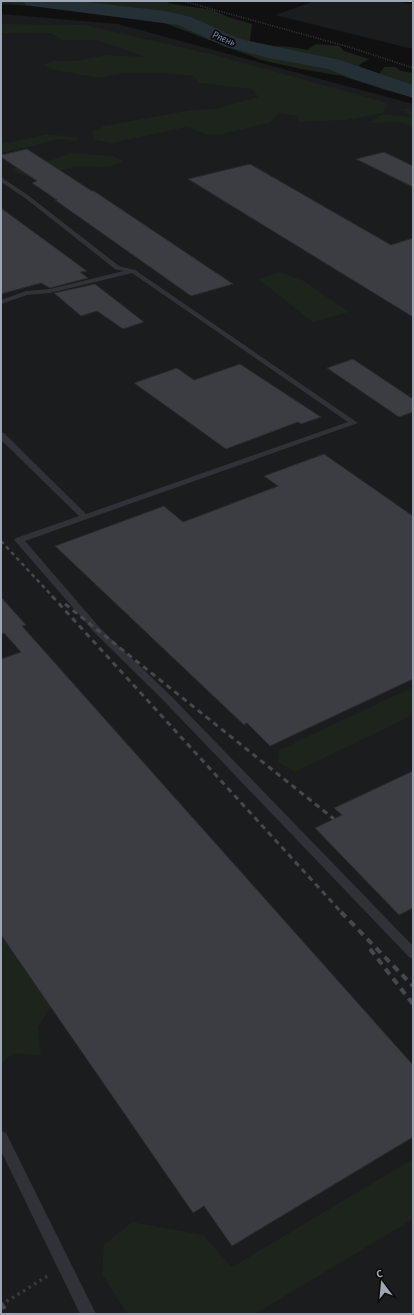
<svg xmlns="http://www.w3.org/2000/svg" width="414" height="1315" font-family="'Alegreya Sans',sans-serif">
  <rect width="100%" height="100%" fill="#101011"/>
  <path fill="#1b1c1e" d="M 315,1 L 396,1 L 413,5 L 413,49 L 275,15 Z
    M 1,14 L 118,24 L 413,104 L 413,1314 L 1,1314 Z"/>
  <path fill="#1c241c" d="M 1,1 L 173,1 L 167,3 L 213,10 L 228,17 L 252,24 L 250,41 L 262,49 C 275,44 294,47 307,50 L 316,44 L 339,46 L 344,51 L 369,59 L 359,65 L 365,72 L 379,74 L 384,67 L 395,67 L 401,71 L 413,73 L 413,96 L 388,91 L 342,76 L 301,69 L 261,60 L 162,22 L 34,6 L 1,4 Z
    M 1,24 L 85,25 L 215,55 L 388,103 L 383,113 L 346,120 L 299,122 L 296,116 L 280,113 L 269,123 L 221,134 L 206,134 L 187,127 L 112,143 L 93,140 L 92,132 L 104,126 L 191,110 L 214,109 L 258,97 L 252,89 L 199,83 L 194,76 L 164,73 L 125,73 L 98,78 L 50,69 L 43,65 L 52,61 L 76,61 L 106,55 L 146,57 L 97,40 L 62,40 L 51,33 L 1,33 Z
    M 413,108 L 413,128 L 401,122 L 370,123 L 382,114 L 411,117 L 403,109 Z
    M 48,134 L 80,138 L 75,141 L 61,139 L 1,153 L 1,144 Z
    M 70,153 L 113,156 L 123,161 C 105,171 100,165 81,166 C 54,168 39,188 11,169 L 43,163 Z
    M 280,272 L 304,281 L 349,312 L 313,322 L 258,279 Z
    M 413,687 L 413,715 L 295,772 L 278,762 L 279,750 Z
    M 1,935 L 51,1007 L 38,1027 L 41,1056 L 14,1053 L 1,1064 Z
    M 413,1159 L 413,1219 L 255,1314 L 127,1314 L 102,1274 L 104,1245 L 132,1222 L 203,1235 L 232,1267 Z"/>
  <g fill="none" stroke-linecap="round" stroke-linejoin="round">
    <path fill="#252f36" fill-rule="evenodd" d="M 23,1 L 78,1 L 166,11 L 191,17 L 240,39 L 340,60 L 413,85 L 413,98 L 356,80 L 328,69 L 268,58 L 226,47 L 178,25 L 32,6 L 26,5 Z"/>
  </g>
  <path fill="#3b3d42" stroke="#292a2e" d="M 27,149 L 92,191 L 94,191 L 233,284 L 191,296 L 55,200 L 57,200 L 32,183 L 37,181 L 1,157 L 1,155 Z
    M 384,152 L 413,166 L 413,187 L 356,159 Z
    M 250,164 L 391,245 L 413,238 L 413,317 L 188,179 Z
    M 1,208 L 87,271 L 80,272 L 88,278 L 50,288 L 41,283 L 1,294 Z
    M 95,284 L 144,322 L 123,329 L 97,311 L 81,316 L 54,293 Z
    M 353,359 L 413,399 L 413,412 L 399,417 L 327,368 Z
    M 240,364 L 321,417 L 301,424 L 298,422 L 226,449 L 134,383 L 177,368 L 194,380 Z
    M 324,454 L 413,516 L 413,679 L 270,746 L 247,723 L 244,725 L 55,546 L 164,506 L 183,522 L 278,486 L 264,476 Z
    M 1,597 L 26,625 L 22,626 L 413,1065 L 413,1137 L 232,1246 L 204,1206 L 193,1213 L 1,935 L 1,659 L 21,652 L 4,633 L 1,634 Z
    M 413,771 L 413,908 L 399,915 L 315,828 L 342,815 L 334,808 Z"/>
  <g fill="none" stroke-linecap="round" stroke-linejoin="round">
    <path stroke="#36393e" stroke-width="1.5" stroke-dasharray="1 1.5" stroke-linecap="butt" d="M 183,1 L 349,47 L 413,68"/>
    <path stroke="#36393e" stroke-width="3.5" stroke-dasharray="2.5 4" stroke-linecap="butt" d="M 1,1305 L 49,1275"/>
    <path fill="#303237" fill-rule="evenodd" d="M 1,177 L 29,196 L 119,266 L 135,270 L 358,423 L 25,541 L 100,628 L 171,696 L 413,946 L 413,959 L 409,957 L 163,700 L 94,632 L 16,542 L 14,540 L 16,538 L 79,516 L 1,440 L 1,433 L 4,433 L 86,514 L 348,422 L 132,273 L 50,293 L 27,295 L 1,304 L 1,300 L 26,291 L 50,289 L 124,271 L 115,269 L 25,198 L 1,182 Z
      M 1,1131 L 6,1133 L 96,1314 L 80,1314 L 1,1151 Z"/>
    <path stroke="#45484e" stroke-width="2.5" stroke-dasharray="4 3.5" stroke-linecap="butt" d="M 1,541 L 53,597"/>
    <path stroke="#45484e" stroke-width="3" stroke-dasharray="5.5 4.5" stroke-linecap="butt" d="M 52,596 L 342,913
      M 65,604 L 334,819"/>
    <path stroke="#45484e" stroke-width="4" stroke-dasharray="7 5.5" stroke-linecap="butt" d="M 341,912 L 413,986
      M 370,949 L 413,1004
      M 1,1303 L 8,1314"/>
  </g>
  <g text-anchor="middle" stroke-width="3.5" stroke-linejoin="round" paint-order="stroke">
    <g font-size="11" font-style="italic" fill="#7297b3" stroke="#0b0b0c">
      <text transform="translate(224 38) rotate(22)" y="4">Рпень</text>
    </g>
  </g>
  <rect width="414" height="1315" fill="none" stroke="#9fa6b4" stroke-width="4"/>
  <g transform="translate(382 1283) rotate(344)" stroke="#0b0b0c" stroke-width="3" paint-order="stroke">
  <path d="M0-3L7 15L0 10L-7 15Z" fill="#9fa6b4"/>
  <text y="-6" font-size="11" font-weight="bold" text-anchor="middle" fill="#9fa6b4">С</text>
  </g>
</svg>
